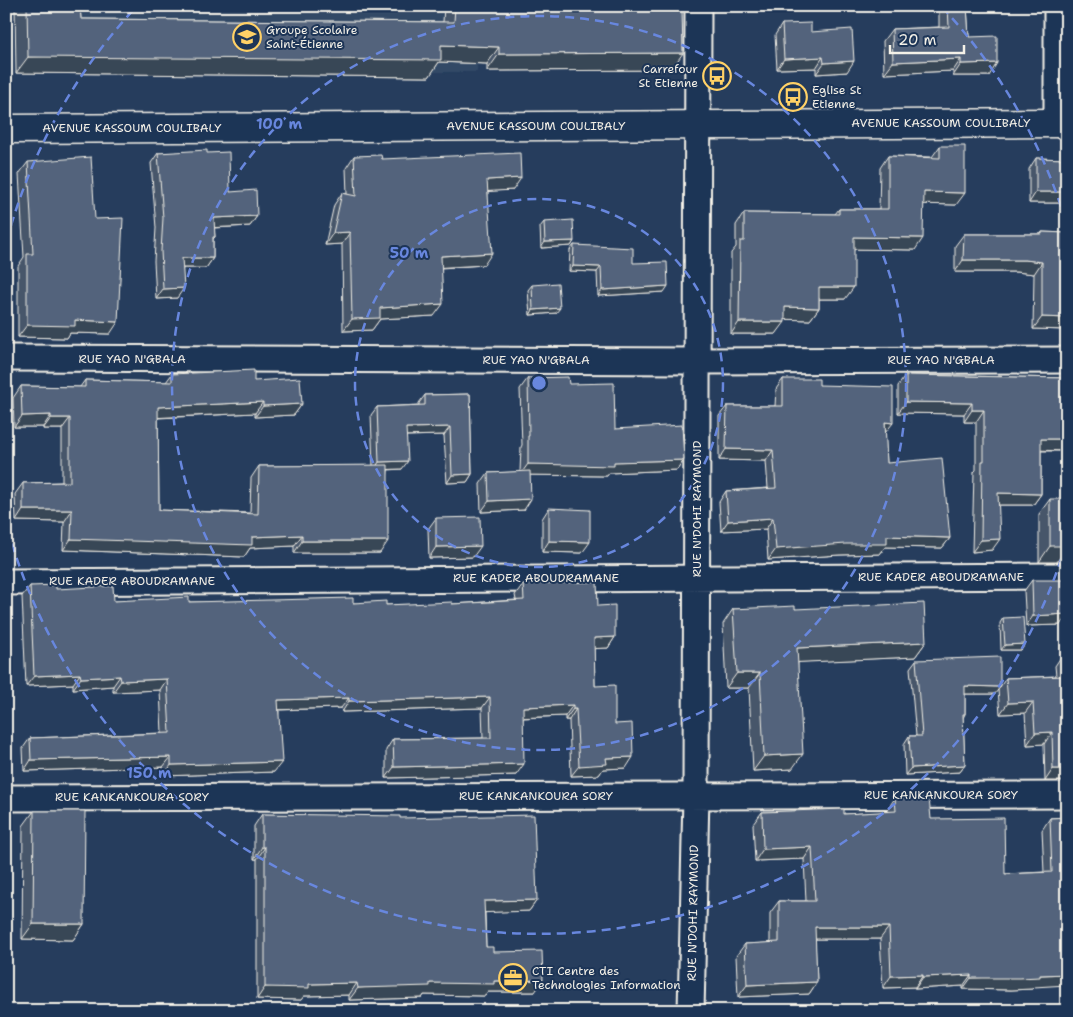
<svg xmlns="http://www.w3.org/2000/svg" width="1073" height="1017" font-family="'Shantell Sans',sans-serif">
  <rect width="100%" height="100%" fill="#263d5d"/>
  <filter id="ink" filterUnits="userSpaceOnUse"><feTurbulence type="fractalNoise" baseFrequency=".02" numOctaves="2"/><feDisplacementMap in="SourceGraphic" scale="10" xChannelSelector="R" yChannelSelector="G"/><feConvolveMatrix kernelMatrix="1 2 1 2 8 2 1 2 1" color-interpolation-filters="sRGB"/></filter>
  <g filter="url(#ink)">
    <path fill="#334966" d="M 15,6 L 479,6 L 477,72 L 16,73 Z"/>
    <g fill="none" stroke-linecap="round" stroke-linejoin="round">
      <defs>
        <path id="street" d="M 1057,6 L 1057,123
          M 6,358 L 697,361 L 1067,360
          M 6,582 L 1067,576
          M 6,798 L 1067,795
          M 691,1011 L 696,796 L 698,6"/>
        <path id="secondary" d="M 6,129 L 1067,123"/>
      </defs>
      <use href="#street" stroke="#f4f1e8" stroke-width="29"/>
      <use href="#secondary" stroke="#f4f1e8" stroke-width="31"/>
      <use href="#street" stroke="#1d3557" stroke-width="25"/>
      <use href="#secondary" stroke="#1d3557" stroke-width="28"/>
    </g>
    <path fill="#47566a" stroke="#f4f1e8" d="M 15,6 L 80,6 L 81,19 L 443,22 L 444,6 L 661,6 L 661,10 L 671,70 L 487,71 L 487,64 L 439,62 L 429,77 L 16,73 Z
      M 939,6 L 967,6 L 969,37 L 989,76 L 953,76 L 953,71 L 884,74 L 883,41 L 892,29 L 939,27 Z
      M 782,24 L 811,32 L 847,72 L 816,74 L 816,68 L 777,69 L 775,35 Z
      M 940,146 L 956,205 L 923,204 L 915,250 L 854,249 L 845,299 L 819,299 L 819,308 L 810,320 L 785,319 L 776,334 L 731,334 L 731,253 L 736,247 L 736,225 L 744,213 L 835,214 L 839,209 L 879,209 L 880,168 L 888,156 L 932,157 Z
      M 158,153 L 207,153 L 230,192 L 257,216 L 250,226 L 214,228 L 215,237 L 213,239 L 213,258 L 206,268 L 183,268 L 177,298 L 156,299 L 154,261 L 156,228 L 151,163 Z
      M 354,156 L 382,159 L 513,190 L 488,191 L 484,265 L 441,268 L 434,316 L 380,319 L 372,330 L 343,331 L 342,244 L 325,245 L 334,205 L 342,193 L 347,194 L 346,168 Z
      M 1036,158 L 1067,159 L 1067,203 L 1029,203 L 1029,169 Z
      M 28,162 L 95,219 L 110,334 L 70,333 L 67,338 L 18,337 L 18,266 L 24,257 L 19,174 Z
      M 544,222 L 574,241 L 571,246 L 541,248 L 540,227 Z
      M 1042,232 L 1067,233 L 1067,330 L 1033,329 L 1034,274 L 1016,272 L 955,272 L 955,246 L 964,234 L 1041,234 Z
      M 574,245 L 633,263 L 664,292 L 598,296 L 597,272 L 569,271 L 570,250 Z
      M 532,285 L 556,313 L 530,315 L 528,290 Z
      M 172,374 L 254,381 L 302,404 L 294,415 L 255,417 L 255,413 L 158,418 L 159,510 L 250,513 L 251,478 L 259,466 L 373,466 L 371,415 L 377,407 L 419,405 L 419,403 L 425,395 L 470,394 L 472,474 L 467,482 L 447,483 L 444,435 L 406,436 L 402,469 L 388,470 L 380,553 L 294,553 L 294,546 L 250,548 L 244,557 L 63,550 L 64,522 L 16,521 L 15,494 L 23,483 L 62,482 L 62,429 L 43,429 L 43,427 L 14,427 L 13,398 L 21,386 L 80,387 L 85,380 L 166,382 Z
      M 906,375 L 1067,378 L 1067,451 L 1041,451 L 1041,494 L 1033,505 L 998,505 L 992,550 L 972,552 L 974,472 L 976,470 L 976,422 L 964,422 L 964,414 L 898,413 L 898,386 Z
      M 528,378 L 569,384 L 615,429 L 684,460 L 677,470 L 609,473 L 607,476 L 530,475 L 524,510 L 481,512 L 480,484 L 488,473 L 520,472 L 521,447 L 522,445 L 520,389 Z
      M 783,379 L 819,385 L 885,433 L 887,463 L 950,538 L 942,548 L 885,547 L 880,554 L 839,555 L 768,560 L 766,529 L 721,531 L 719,502 L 726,491 L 768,488 L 766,461 L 719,460 L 719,416 L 727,406 L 775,406 L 776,389 Z
      M 1050,499 L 1061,556 L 1057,562 L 1039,562 L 1039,514 Z
      M 549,508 L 582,553 L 542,552 L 542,519 Z
      M 436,518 L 473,557 L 429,558 L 428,529 Z
      M 1032,580 L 1060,625 L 1026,626 L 1024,591 Z
      M 523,584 L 598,606 L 615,637 L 608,648 L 594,648 L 595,686 L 615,724 L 626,768 L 603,769 L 599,775 L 571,776 L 569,720 L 565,720 L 565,716 L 523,718 L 516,775 L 386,778 L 386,750 L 393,739 L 483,738 L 482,708 L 342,712 L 341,708 L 279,710 L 274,772 L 164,776 L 163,767 L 24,771 L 23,748 L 30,738 L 162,733 L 160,690 L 113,692 L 113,686 L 73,689 L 73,684 L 26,686 L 22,596 L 30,586 L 56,589 L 114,601 L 189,602 L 353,603 L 386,605 L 452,604 L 516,600 L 515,595 Z
      M 733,609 L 795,609 L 926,642 L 915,657 L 798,662 L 792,769 L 753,771 L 749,688 L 726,688 L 723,624 Z
      M 1003,618 L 1025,644 L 1021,650 L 1001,650 L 1000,623 Z
      M 1063,654 L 1067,654 L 1067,781 L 1045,781 L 1044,744 L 1027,745 L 1025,713 L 1000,714 L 998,690 L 1006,678 L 1056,676 L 1055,666 Z
      M 916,660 L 995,694 L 965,694 L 965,714 L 963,718 L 965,765 L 960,772 L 905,775 L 904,744 L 909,736 L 916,736 L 910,668 Z
      M 895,798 L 931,819 L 1005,874 L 1044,872 L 1042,830 L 1050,818 L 1067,817 L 1034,987 L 1032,989 L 1011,990 L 963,989 L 963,986 L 915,989 L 915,987 L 883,988 L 880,939 L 815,939 L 817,982 L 809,994 L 738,997 L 736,956 L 745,944 L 770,943 L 770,913 L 779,901 L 806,901 L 804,859 L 755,861 L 753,824 L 762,812 L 844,814 L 887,812 L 887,810 Z
      M 34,811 L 84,924 L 73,940 L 22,939 L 23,826 Z
      M 262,814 L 400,818 L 537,900 L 529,911 L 485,912 L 486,947 L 535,992 L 488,992 L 485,996 L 424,995 L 422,998 L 349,1000 L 349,995 L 304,996 L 301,1000 L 257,999 L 257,859 L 254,859 L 254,826 Z"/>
    <path fill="#394656" stroke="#f4f1e8" d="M 732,6 L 768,6 L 731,7 Z
      M 441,45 L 499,47 L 487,64 L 439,62 L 429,77 L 16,73 L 28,57 Z
      M 683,53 L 671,70 L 487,71 L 499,54 Z
      M 823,57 L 816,68 L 777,69 L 784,59 Z
      M 961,59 L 953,71 L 884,74 L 893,62 Z
      M 854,61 L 847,72 L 816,74 L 824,63 Z
      M 997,63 L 989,76 L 953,76 L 961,64 Z
      M 521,178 L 513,190 L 479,192 L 487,180 Z
      M 924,192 L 965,193 L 956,205 L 915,204 Z
      M 1036,192 L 1067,192 L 1067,203 L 1029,203 Z
      M 257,216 L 250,226 L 207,228 L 214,218 Z
      M 350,232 L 342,244 L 325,245 L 333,233 Z
      M 854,237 L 923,238 L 915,250 L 845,249 Z
      M 574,241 L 571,246 L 541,248 L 545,242 Z
      M 492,253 L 484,265 L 432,268 L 441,256 Z
      M 182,258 L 213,258 L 206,268 L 175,268 Z
      M 963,260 L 1025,260 L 1042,262 L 1034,274 L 1016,272 L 955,272 Z
      M 573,266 L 601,267 L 597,272 L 569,271 Z
      M 668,286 L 664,292 L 598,296 L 602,290 Z
      M 819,287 L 854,287 L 845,299 L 810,299 Z
      M 184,288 L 177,298 L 156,299 L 163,289 Z
      M 443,304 L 434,316 L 380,319 L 372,330 L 343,331 L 352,319 L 380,308 Z
      M 785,307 L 819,308 L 810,320 L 776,319 Z
      M 560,308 L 556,313 L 530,315 L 533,310 Z
      M 1042,317 L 1067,318 L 1067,330 L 1033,329 Z
      M 75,320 L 118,322 L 110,334 L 70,333 L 67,338 L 18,337 L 27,325 Z
      M 739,322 L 785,322 L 776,334 L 731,334 Z
      M 263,402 L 255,413 L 150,418 L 158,407 Z
      M 906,402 L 972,403 L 964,414 L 898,413 Z
      M 302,404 L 294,415 L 255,417 L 263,406 Z
      M 972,410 L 984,410 L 976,422 L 964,422 Z
      M 51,415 L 43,427 L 14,427 L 22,416 Z
      M 51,418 L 70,418 L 62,429 L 43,429 Z
      M 885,422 L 893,423 L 885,433 Z
      M 450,427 L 444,435 L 400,436 L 406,428 Z
      M 1041,439 L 1067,439 L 1067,451 L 1033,450 Z
      M 726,449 L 773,450 L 766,461 L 719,460 Z
      M 684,460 L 677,470 L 609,473 L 607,476 L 520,475 L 528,464 Z
      M 408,461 L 402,469 L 374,470 L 379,462 Z
      M 472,474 L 467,482 L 447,483 L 452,475 Z
      M 998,493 L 1041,494 L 1033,505 L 989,505 Z
      M 531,499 L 524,510 L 481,512 L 489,501 Z
      M 23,510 L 72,510 L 64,522 L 16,521 Z
      M 773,518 L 766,529 L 721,531 L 728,521 Z
      M 302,535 L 294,546 L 250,548 L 244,557 L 63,550 L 71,539 L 252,537 Z
      M 887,536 L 950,538 L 942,548 L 885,547 L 880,554 L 839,555 L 768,560 L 776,549 Z
      M 1000,539 L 992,550 L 972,552 L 981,540 Z
      M 302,541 L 388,541 L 380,553 L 294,553 Z
      M 549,541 L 590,542 L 582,553 L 542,552 Z
      M 1067,542 L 1067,556 L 1061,556 L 1057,562 L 1039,562 L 1050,546 Z
      M 481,546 L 473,557 L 429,558 L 436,547 Z
      M 1067,614 L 1067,615 L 1060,625 L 1026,626 L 1033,616 Z
      M 615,637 L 608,648 L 586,649 L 594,638 Z
      M 926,642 L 915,657 L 786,663 L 797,648 Z
      M 1025,644 L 1021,650 L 1001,650 L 1005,645 Z
      M 737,673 L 760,673 L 749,688 L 726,688 Z
      M 80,674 L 73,684 L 26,686 L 34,676 Z
      M 120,676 L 113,686 L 73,689 L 81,678 Z
      M 167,679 L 160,690 L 113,692 L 121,681 Z
      M 965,686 L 1000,687 L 995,694 L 960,694 Z
      M 490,697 L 482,708 L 342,712 L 349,701 Z
      M 349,698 L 341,708 L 270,710 L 278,700 Z
      M 1033,702 L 1025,713 L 1000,714 L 1008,703 Z
      M 573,705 L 565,716 L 516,718 L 523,707 Z
      M 573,709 L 576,709 L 569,720 L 565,720 Z
      M 1052,732 L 1044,744 L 1027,745 L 1035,733 Z
      M 803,754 L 792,769 L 753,771 L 764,756 Z
      M 171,757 L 163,767 L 24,771 L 31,760 Z
      M 633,757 L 626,768 L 603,769 L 599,775 L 571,776 L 579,766 L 606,758 Z
      M 282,762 L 274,772 L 164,776 L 171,765 Z
      M 524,764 L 516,775 L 386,778 L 394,767 Z
      M 965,765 L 960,772 L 905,775 L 911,768 Z
      M 1053,769 L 1067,769 L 1067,781 L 1045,781 Z
      M 262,847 L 265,847 L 257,859 L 254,859 Z
      M 812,847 L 804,859 L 755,861 L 763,849 Z
      M 537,900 L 529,911 L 476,913 L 484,901 Z
      M 33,924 L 84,924 L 73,940 L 22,939 Z
      M 815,927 L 889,927 L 880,939 L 806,939 Z
      M 1067,974 L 1067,985 L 1034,987 L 1032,989 L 1011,990 L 963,989 L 971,978 Z
      M 923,975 L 915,987 L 883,988 L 891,976 Z
      M 971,975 L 963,986 L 915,989 L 923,977 Z
      M 543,980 L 535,992 L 488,992 L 485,996 L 424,995 L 422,998 L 349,1000 L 358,988 L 430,983 L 494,981 Z
      M 817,982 L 809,994 L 738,997 L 747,985 Z
      M 357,983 L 349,995 L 304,996 L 301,1000 L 257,999 L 265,987 L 309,984 Z"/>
    <path fill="#52647b" stroke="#f4f1e8" d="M 27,6 L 80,6 L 81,19 L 454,22 L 455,6 L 661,6 L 661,10 L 682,10 L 683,53 L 499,54 L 499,47 L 441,45 L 441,60 L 28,57 Z
      M 948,6 L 967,6 L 969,37 L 997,36 L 997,63 L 961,64 L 961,59 L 893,62 L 892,29 L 949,27 Z
      M 811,23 L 811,32 L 852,29 L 854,61 L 824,63 L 823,57 L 784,59 L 782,24 Z
      M 940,146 L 965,146 L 965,193 L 924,192 L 923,238 L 854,237 L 854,287 L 819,287 L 819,308 L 785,307 L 785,322 L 739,322 L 740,241 L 744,241 L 744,213 L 839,214 L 839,209 L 888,209 L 888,156 L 940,158 Z
      M 207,150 L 207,153 L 229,152 L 230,192 L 256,190 L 257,216 L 214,218 L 215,237 L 213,237 L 213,258 L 182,258 L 184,288 L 163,289 L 161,251 L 163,218 L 158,153 Z
      M 520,153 L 521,178 L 487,180 L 492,253 L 441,256 L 443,304 L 380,308 L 380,318 L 352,319 L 350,232 L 333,233 L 342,193 L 356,196 L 354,156 L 381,155 L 382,159 Z
      M 91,157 L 95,219 L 123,218 L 118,322 L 75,320 L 75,326 L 27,325 L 27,254 L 33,254 L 28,162 Z
      M 1036,158 L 1067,159 L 1067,192 L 1036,192 Z
      M 573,220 L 574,241 L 545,242 L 544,222 Z
      M 1042,232 L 1067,233 L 1067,318 L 1042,317 L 1042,262 L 1025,260 L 963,260 L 964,234 L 1042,234 Z
      M 574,245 L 633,248 L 633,263 L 667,262 L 668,286 L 602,290 L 601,267 L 573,266 Z
      M 558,283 L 560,308 L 533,310 L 532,285 Z
      M 254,370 L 254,381 L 300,378 L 302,404 L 263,406 L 263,402 L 158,407 L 159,510 L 258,514 L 259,466 L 388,465 L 388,541 L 302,541 L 302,535 L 252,537 L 252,545 L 71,539 L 72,510 L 23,510 L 23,483 L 70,482 L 70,418 L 51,418 L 51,415 L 22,416 L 21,386 L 85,387 L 85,380 L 172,382 L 172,374 Z
      M 906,375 L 1067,378 L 1067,439 L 1041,439 L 1041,494 L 998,493 L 1000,539 L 981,540 L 982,461 L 984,461 L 984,410 L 972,410 L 972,403 L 906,402 Z
      M 568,377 L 569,384 L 614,383 L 615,429 L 682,425 L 684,460 L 614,462 L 614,466 L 528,464 L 528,436 L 529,436 L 528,378 Z
      M 783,379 L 819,379 L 819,385 L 893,387 L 893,423 L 885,422 L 887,463 L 942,458 L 950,538 L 887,536 L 887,544 L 846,544 L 776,549 L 773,518 L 728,521 L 726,491 L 776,488 L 773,450 L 726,449 L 727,406 L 783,406 Z
      M 470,394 L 472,474 L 452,475 L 450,427 L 406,428 L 408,461 L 379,462 L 377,407 L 425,405 L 425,395 Z
      M 530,471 L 531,499 L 489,501 L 488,473 Z
      M 1050,499 L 1067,499 L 1067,546 L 1050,546 Z
      M 549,508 L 590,510 L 590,542 L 549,541 Z
      M 480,517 L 481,546 L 436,547 L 436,518 Z
      M 1032,580 L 1066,580 L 1067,614 L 1033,616 Z
      M 597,582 L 598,606 L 615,605 L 615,637 L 594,638 L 595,686 L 615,685 L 615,724 L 632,723 L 633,757 L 606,758 L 607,764 L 579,766 L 576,709 L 573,709 L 573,705 L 523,707 L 524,764 L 394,767 L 393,739 L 491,738 L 490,697 L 349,701 L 349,698 L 278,700 L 282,762 L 171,765 L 171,757 L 31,760 L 30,738 L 170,733 L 167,679 L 121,681 L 120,676 L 81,678 L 80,674 L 34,676 L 30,586 L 56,585 L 56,589 L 113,586 L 114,601 L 189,597 L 189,602 L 353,598 L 353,603 L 386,601 L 386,605 L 452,602 L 452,604 L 524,600 L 523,584 Z
      M 924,603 L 926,642 L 797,648 L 803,754 L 764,756 L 760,673 L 737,673 L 733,609 L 795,606 L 795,609 Z
      M 1023,617 L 1025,644 L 1005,645 L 1003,618 Z
      M 1063,654 L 1067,654 L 1067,769 L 1053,769 L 1052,732 L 1035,733 L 1033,702 L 1008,703 L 1006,678 L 1065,676 Z
      M 1000,657 L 1000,687 L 965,686 L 965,714 L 963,714 L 965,765 L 911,768 L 909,736 L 922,736 L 916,660 Z
      M 895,798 L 929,798 L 931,819 L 1004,818 L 1005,874 L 1052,872 L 1050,818 L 1067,817 L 1067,974 L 1040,975 L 1040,977 L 1019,978 L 971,978 L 971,975 L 923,977 L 923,975 L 891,976 L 889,927 L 815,927 L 817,982 L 747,985 L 745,944 L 779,942 L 779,901 L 815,901 L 812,847 L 763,849 L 762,812 L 844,809 L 844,814 L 896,811 Z
      M 34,811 L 85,811 L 84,924 L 33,924 Z
      M 262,814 L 400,816 L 400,818 L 534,815 L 537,900 L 484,901 L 486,947 L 493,947 L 493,952 L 542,951 L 543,980 L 494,981 L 494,984 L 430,983 L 430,986 L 358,988 L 357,983 L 309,984 L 309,988 L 265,987 L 265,847 L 262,847 Z"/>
  </g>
  <g fill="none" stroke="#6887de" stroke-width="2.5" stroke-dasharray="9 6">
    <circle cx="539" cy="383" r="184"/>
    <circle cx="539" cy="383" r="367"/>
    <path d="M1066 544A551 551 0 0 1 7 526M7 240A551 551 0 0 1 136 7M942 7A551 551 0 0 1 1066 222"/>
  </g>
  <defs>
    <symbol id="school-ring" viewBox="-11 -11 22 22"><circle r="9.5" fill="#1d3557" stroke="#ffd166" stroke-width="1.5"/><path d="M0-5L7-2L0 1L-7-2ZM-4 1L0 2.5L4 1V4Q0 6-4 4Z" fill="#ffd166"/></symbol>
    <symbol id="bus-ring" viewBox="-11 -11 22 22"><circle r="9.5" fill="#1d3557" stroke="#ffd166" stroke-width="1.5"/><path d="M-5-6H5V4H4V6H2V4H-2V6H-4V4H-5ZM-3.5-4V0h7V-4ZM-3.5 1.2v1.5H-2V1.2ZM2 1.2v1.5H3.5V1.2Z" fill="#ffd166"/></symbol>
    <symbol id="office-ring" viewBox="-11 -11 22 22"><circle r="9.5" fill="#1d3557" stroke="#ffd166" stroke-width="1.5"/><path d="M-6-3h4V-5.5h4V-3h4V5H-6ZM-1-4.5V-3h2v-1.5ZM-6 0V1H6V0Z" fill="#ffd166"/></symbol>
  </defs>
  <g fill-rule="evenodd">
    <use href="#school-ring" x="231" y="21" width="32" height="32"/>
    <use href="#bus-ring" x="701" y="60" width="32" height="32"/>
    <use href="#bus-ring" x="777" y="81" width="32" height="32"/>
    <use href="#office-ring" x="497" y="962" width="32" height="32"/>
  </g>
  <g text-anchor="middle" stroke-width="4" stroke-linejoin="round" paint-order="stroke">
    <g font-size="12" fill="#f4f1e8" stroke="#1d3557" text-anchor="start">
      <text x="266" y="34">Groupe Scolaire<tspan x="266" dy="14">Saint-Étienne</tspan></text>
      <text x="698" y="73" text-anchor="end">Carrefour<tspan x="698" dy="14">St Etienne</tspan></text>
      <text x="812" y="94">Eglise St<tspan x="812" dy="14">Etienne</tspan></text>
      <text x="532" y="975">CTI Centre des<tspan x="532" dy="14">Technologies Information</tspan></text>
    </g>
    <g font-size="12" fill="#f4f1e8" stroke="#1d3557">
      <text x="941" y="127">AVENUE KASSOUM COULIBALY</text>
      <text x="536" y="130">AVENUE KASSOUM COULIBALY</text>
      <text x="132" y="132">AVENUE KASSOUM COULIBALY</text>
      <text x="132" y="363">RUE YAO N'GBALA</text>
      <text x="536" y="364">RUE YAO N'GBALA</text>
      <text x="941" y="364">RUE YAO N'GBALA</text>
      <text transform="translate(697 509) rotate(-90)" y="4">RUE N'DOHI RAYMOND</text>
      <text x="941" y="581">RUE KADER ABOUDRAMANE</text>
      <text x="536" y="582">RUE KADER ABOUDRAMANE</text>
      <text x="132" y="585">RUE KADER ABOUDRAMANE</text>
      <text x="941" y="799">RUE KANKANKOURA SORY</text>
      <text x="536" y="800">RUE KANKANKOURA SORY</text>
      <text x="132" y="801">RUE KANKANKOURA SORY</text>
      <text transform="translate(693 913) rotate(-89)" y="4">RUE N'DOHI RAYMOND</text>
    </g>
  </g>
  <circle cx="539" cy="383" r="8" fill="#6887de" stroke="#1d3557" stroke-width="2.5"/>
  <g font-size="15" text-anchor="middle" font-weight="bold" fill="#6887de" stroke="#1d3557" stroke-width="4" stroke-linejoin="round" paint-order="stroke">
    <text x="279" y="129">100 m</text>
    <text x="409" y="258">50 m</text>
    <text x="149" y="778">150 m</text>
  </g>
  <rect width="1073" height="1017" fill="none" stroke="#1d3557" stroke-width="25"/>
  <rect x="12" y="12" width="1048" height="992" fill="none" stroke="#f4f1e8" stroke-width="2" filter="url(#ink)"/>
  <path d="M890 45v8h74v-8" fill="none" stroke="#f4f1e8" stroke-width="2.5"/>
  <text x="898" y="45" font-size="15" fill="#f4f1e8" stroke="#1d3557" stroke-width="4" paint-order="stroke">20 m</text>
</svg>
